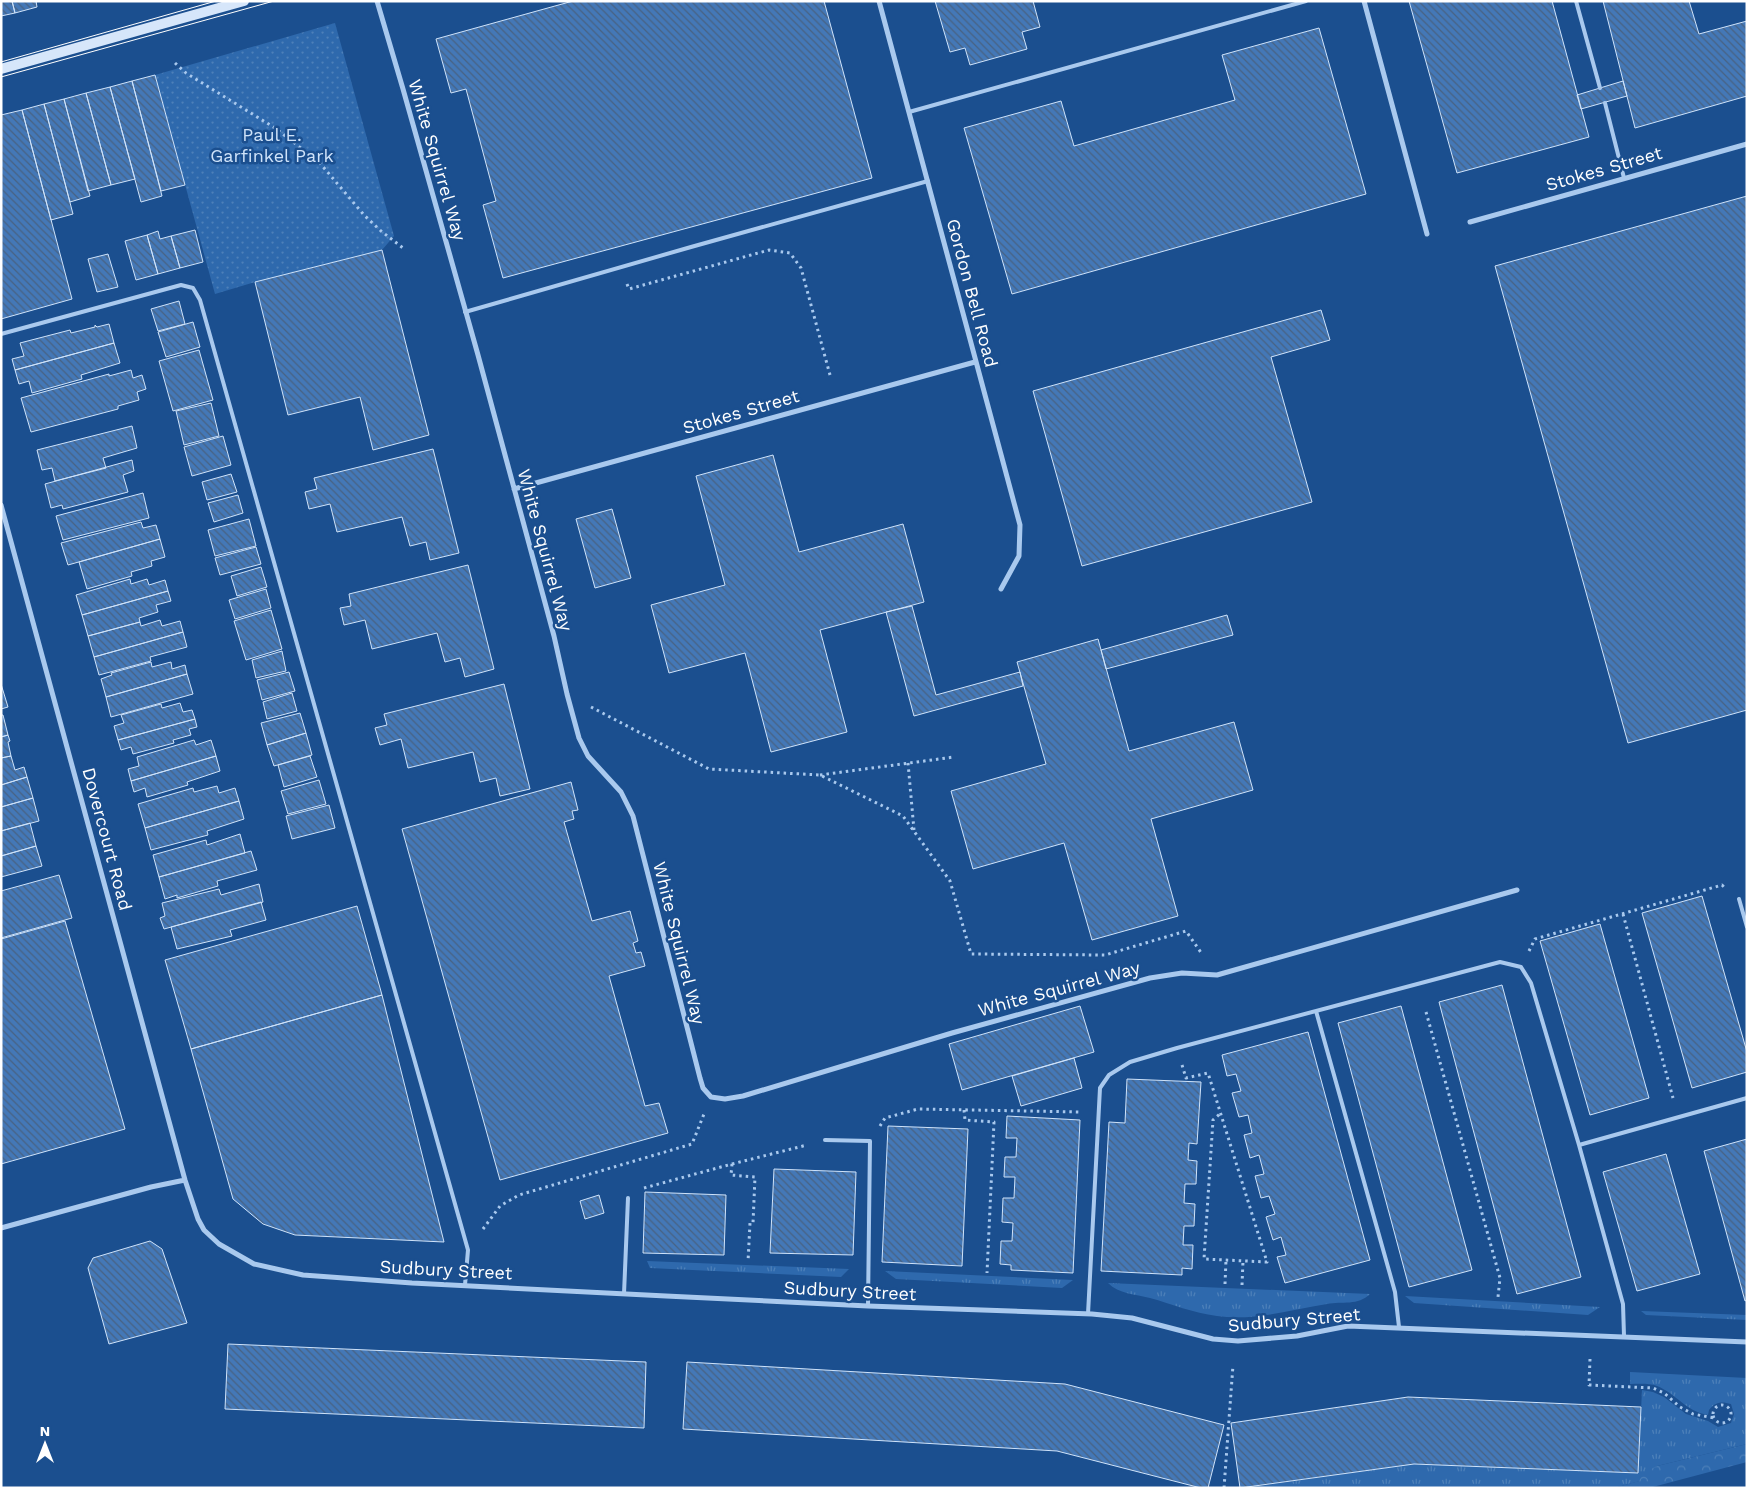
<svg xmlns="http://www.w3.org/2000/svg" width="1748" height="1489" font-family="'Work Sans',sans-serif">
  <defs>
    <pattern id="grass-tufts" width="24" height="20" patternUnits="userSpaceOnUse" patternTransform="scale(1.25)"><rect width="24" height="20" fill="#2e69ad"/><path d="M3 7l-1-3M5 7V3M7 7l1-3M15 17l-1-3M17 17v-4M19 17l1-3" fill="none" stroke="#4d80b9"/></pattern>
    <pattern id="forest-crowns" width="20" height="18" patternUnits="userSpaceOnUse" patternTransform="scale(1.25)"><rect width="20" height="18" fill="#2e69ad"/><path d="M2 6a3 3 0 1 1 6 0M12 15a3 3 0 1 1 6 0" fill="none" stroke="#4d80b9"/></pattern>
    <pattern id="park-dots" width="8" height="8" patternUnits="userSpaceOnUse" patternTransform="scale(1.25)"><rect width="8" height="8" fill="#2e69ad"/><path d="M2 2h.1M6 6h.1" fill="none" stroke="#4d80b9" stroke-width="1.8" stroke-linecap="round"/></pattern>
    <pattern id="building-back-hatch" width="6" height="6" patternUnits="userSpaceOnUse" patternTransform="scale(1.25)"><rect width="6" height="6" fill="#4478b7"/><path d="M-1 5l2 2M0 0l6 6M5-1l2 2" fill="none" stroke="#486282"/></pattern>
  </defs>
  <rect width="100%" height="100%" fill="#1b4f8f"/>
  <path fill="url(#grass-tufts)" d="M 647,1261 L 849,1269 L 841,1277 L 650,1268 Z
    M 885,1271 L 1073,1280 L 1062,1288 L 896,1279 Z
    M 1108,1283 L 1370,1294 C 1358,1306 1342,1301 1327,1304 C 1290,1310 1254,1321 1217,1316 C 1193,1313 1172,1304 1150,1298 C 1135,1294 1119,1294 1108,1283 Z
    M 1405,1296 L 1600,1307 L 1588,1315 L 1414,1303 Z
    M 1641,1311 L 1747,1315 L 1747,1320 L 1646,1315 Z
    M 1630,1372 L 1747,1378 L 1747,1444 L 1657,1466 L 1640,1481 L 1614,1488 L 1245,1488 L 1414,1464 L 1638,1473 L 1642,1390 L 1653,1392 L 1664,1397 L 1686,1414 L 1708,1421 L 1718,1427 L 1731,1423 L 1734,1414 L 1731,1404 C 1721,1401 1715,1402 1709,1410 L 1708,1415 C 1685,1411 1677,1394 1657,1386 C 1649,1383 1639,1384 1630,1384 Z"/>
  <path fill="url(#forest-crowns)" d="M 1747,1444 L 1747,1462 L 1649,1488 L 1614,1488 L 1639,1481 L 1643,1473 L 1657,1466 Z"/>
  <path fill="url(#park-dots)" d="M 335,23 L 394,236 L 382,250 L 255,282 L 215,294 L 155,75 Z"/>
  <path fill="url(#building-back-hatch)" stroke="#cfe3fa" d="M 1,1 L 12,1 L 15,13 L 1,16 Z
    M 12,1 L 36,1 L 37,7 L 15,13 Z
    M 573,1 L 824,1 L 872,178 L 503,278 L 483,205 L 496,201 L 466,89 L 451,93 L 436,39 Z
    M 935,1 L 1033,1 L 1040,27 L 1022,32 L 1027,49 L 970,65 L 965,48 L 950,52 Z
    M 1409,1 L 1552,1 L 1589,137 L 1457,173 Z
    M 1603,1 L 1689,1 L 1699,34 L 1747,21 L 1747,96 L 1635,128 Z
    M 1319,28 L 1366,194 L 1012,294 L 964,128 L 1061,101 L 1074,146 L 1235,100 L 1222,55 Z
    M 155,75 L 185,185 L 161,191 L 132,81 Z
    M 132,81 L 162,196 L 141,202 L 110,87 Z
    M 1623,81 L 1627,96 L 1581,109 L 1577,95 Z
    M 110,87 L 135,179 L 111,185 L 86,93 Z
    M 86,93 L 111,185 L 88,191 L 64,99 Z
    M 64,99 L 90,196 L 70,202 L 44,104 Z
    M 44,104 L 73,214 L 51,220 L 22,110 Z
    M 22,110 L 72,299 L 1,319 L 1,115 Z
    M 1747,196 L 1747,710 L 1628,743 L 1495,266 Z
    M 195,230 L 203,262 L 180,268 L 171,236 Z
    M 158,231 L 160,239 L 171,236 L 180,268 L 158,274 L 147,235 Z
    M 147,235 L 158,274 L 136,280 L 125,241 Z
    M 382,250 L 429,435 L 373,450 L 360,397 L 288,415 L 255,282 Z
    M 108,254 L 118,287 L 97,292 L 88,259 Z
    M 179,301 L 185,324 L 158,331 L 151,309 Z
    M 1321,310 L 1330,340 L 1271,357 L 1312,502 L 1082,566 L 1033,391 Z
    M 193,322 L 200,347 L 166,357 L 158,332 Z
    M 109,324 L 114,343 L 15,370 L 12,359 L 24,356 L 20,343 L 70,330 L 71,333 L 95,327 L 95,325 L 97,327 Z
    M 114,343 L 120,363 L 81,375 L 82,379 L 32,393 L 29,381 L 19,384 L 15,370 Z
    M 199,350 L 213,400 L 173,411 L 159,361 Z
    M 131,370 L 133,378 L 142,375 L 146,389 L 137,392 L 139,400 L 118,406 L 118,409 L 31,432 L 21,398 L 109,374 L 109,376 Z
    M 211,403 L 219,436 L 184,445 L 176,411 Z
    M 132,426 L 137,448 L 103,458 L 106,468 L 55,481 L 52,468 L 42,470 L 37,450 Z
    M 223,436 L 231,465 L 192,476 L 184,447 Z
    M 433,449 L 459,553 L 430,560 L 426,542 L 410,546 L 402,517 L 337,532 L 330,504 L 309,509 L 305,492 L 317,489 L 314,478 Z
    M 773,455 L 799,552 L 903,524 L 924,602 L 820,630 L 847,732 L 771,752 L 745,653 L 669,673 L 651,605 L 725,585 L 696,476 Z
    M 132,460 L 134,471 L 123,475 L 128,492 L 63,509 L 62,505 L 51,508 L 45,484 Z
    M 231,474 L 237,492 L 207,500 L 202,482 Z
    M 143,493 L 149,518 L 63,540 L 56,516 Z
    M 238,495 L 243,513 L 214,522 L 208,503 Z
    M 612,509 L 631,578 L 595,588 L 576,519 Z
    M 249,519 L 256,546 L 215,556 L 208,530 Z
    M 141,522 L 143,528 L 156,525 L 160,539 L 68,565 L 61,543 Z
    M 160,539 L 165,557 L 151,561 L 152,566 L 131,572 L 132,576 L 87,589 L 79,562 Z
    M 256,547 L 261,564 L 220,575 L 215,558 Z
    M 468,565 L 494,669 L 465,677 L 460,658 L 445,662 L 437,633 L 372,649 L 365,620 L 344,625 L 340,608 L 351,606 L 349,594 Z
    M 261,567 L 267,587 L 237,596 L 231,576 Z
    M 130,579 L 131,584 L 147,579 L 149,585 L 165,580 L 168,591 L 82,615 L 76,595 Z
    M 266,589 L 271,608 L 235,619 L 229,600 Z
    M 168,591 L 171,601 L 156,605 L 158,612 L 139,618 L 140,622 L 88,636 L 82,615 Z
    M 912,606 L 936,695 L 1020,672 L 1023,686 L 914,716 L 886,612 Z
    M 271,610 L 282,649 L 246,660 L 234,621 Z
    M 1227,615 L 1233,635 L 1106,669 L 1101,650 Z
    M 160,620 L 162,626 L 180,621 L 183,632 L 94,657 L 88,636 L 140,622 L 141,626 Z
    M 183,632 L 187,647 L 150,657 L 151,661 L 99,675 L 94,657 Z
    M 1098,639 L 1129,751 L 1234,722 L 1253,790 L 1151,819 L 1178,916 L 1092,940 L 1064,843 L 973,869 L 951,791 L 1046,764 L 1017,662 Z
    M 282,651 L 286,671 L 256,678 L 252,660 Z
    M 151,662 L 152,667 L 171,662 L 172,669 L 185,665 L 187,674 L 106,697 L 101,679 L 112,675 L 111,673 Z
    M 289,672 L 295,691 L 262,700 L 257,680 Z
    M 187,674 L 193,694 L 111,717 L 106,697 Z
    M 1,684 L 8,707 L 1,709 Z
    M 504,684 L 530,789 L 500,796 L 496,778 L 480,782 L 473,752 L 408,768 L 401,739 L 380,745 L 375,728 L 387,725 L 384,714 Z
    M 292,693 L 297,711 L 267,719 L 263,702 Z
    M 180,703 L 183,712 L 192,710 L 195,719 L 118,740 L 114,726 L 124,723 L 121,715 L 161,704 L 162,708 Z
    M 300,713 L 306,733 L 267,745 L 261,723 Z
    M 1,715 L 3,715 L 8,735 L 1,737 Z
    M 195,719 L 197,727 L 189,729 L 191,735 L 173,740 L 174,743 L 133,754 L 131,747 L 121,750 L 118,740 Z
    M 306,733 L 312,755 L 274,766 L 267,745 Z
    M 8,735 L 10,741 L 8,742 L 11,756 L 1,758 L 1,737 Z
    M 194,740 L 196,745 L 211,740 L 216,756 L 131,781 L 128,769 L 139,766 L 137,757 Z
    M 11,756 L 15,770 L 24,767 L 27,777 L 1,785 L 1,758 Z
    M 216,756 L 220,771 L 187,782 L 188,785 L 147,797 L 145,788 L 134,792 L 131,781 Z
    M 310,756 L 317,777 L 284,787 L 278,765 Z
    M 27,777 L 33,798 L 1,807 L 1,785 Z
    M 319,780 L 326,804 L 288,814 L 281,791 Z
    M 571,782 L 578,810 L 572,811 L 574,819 L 564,822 L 592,921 L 630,911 L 638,941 L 633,943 L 636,953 L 641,952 L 645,966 L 609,976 L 645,1106 L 659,1103 L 668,1133 L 500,1180 L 402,829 Z
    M 217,786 L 219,793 L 235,788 L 239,801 L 145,828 L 138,804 L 193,788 L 194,792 Z
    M 33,798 L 39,821 L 1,831 L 1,807 Z
    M 239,801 L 244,819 L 207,831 L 208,835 L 151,850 L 145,828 Z
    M 329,805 L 335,828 L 292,839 L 286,816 Z
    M 30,823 L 36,846 L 1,856 L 1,831 Z
    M 240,834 L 245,853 L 159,877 L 153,855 L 206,840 L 207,845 Z
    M 36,846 L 42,866 L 1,877 L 1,856 Z
    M 251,851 L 257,870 L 217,881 L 218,886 L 177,898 L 177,895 L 165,899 L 159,877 Z
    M 59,875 L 72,918 L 1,938 L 1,891 Z
    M 259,884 L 263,902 L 164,929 L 160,918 L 165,916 L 162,903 L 219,889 L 221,895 Z
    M 1702,896 L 1747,1052 L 1747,1072 L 1692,1088 L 1642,913 Z
    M 261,902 L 266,920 L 230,930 L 232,936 L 177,949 L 171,927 Z
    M 357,906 L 382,995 L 191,1049 L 165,960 Z
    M 65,921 L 125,1129 L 1,1164 L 1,939 Z
    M 1600,924 L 1649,1098 L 1590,1115 L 1540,941 Z
    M 1502,985 L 1581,1277 L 1517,1294 L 1439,1002 Z
    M 382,995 L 444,1242 L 295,1235 L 263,1224 L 233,1199 L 191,1049 Z
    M 1080,1006 L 1094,1052 L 962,1090 L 949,1044 Z
    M 1401,1006 L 1472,1270 L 1409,1287 L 1338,1023 Z
    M 1308,1032 L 1370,1260 L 1285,1283 L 1277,1257 L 1286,1255 L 1281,1237 L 1273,1240 L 1266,1217 L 1275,1214 L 1269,1196 L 1261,1198 L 1255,1176 L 1264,1174 L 1259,1155 L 1250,1158 L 1244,1135 L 1252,1133 L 1248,1115 L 1239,1117 L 1232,1093 L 1241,1091 L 1236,1074 L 1227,1076 L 1222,1055 Z
    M 1074,1058 L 1082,1088 L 1021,1106 L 1012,1076 Z
    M 1127,1079 L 1201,1082 L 1197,1144 L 1189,1143 L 1188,1160 L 1197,1161 L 1196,1184 L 1185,1184 L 1184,1203 L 1195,1204 L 1194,1226 L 1184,1226 L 1183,1245 L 1193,1245 L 1192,1269 L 1182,1268 L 1182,1275 L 1101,1271 L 1109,1122 L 1125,1123 Z
    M 1007,1116 L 1080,1120 L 1073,1273 L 1011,1270 L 1011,1265 L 1000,1264 L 1001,1241 L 1012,1241 L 1013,1223 L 1002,1222 L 1003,1198 L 1014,1198 L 1015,1177 L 1004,1177 L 1005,1157 L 1016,1157 L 1017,1138 L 1006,1138 Z
    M 888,1126 L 968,1129 L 962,1266 L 882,1262 Z
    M 1747,1139 L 1747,1300 L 1745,1301 L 1704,1151 Z
    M 1666,1154 L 1700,1274 L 1637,1291 L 1603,1172 Z
    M 774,1169 L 856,1172 L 853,1255 L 770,1253 Z
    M 645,1192 L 726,1195 L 724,1255 L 643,1253 Z
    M 599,1195 L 604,1213 L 585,1219 L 580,1201 Z
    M 150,1241 L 162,1249 L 187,1323 L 109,1344 L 88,1268 L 93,1258 Z
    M 228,1344 L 646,1362 L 644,1428 L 225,1409 Z
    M 687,1362 L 1065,1384 L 1224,1425 L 1208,1488 L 1201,1488 L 1057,1451 L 683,1429 Z
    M 1408,1397 L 1641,1407 L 1638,1473 L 1414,1464 L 1240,1488 L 1231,1423 Z"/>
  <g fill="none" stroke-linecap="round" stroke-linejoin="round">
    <path stroke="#a9c9ee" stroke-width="3" stroke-dasharray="2.5 4" stroke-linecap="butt" d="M 175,63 L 186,73 L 275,128 L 319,162 L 364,215 L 381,231 L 403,248
      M 627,284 L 629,289 L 769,250 L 790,253 L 801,268 L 830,375
      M 591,707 L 709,769 L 820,775 L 903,816 L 950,881 L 971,954 L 1105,955 L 1186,931 L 1202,954
      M 908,763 L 914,830
      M 820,775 L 954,757
      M 1623,914 L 1673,1098
      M 1529,951 L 1535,939 L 1722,885 L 1725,888
      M 1426,1012 L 1500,1278 L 1498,1297
      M 1182,1065 L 1186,1078 L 1208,1073 L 1267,1262 L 1204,1259 L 1213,1120 L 1221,1113
      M 964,1110 L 965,1120 L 994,1122 L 987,1273
      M 880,1126 L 885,1118 L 918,1109 L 1081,1112
      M 732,1164 L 807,1145
      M 644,1188 L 732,1164 L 731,1175 L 755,1177 L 753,1223 L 750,1223 L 748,1262
      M 483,1229 L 500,1206 L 519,1195 L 692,1144 L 704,1114
      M 1225,1284 L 1226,1260
      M 1242,1285 L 1243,1261
      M 1590,1359 L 1589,1385 L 1653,1388 L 1664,1393 L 1680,1407 L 1693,1414 L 1714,1418
      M1713 1414a9 9 0 1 1 18 0a9 9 0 1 1-18 0Z
      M 1224,1488 L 1233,1365"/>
    <path stroke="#a9c9ee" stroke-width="4" d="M 1576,1 L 1600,88
      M 1605,103 L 1624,178
      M 909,112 L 1306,1
      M 465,312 L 691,247 L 928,181
      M 1,334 L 181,285 L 193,288 L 200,300 L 468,1250 L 465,1285
      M 1739,899 L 1747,927
      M 1316,1011 L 1395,1292 L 1399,1327
      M 825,1140 L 870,1141 L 868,1306
      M 1579,1145 L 1747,1098
      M 624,1294 L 628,1198
      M 1088,1314 L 1100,1088 L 1109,1075 L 1130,1062 L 1177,1048 L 1500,962 L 1521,967 L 1531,983 L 1579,1145 L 1623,1304 L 1624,1336"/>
    <path stroke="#a9c9ee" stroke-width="5" d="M 377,1 L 403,89 L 478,355 L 554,636 L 567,694 L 579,738 L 588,756 L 621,792 L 633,816 L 700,1078 L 703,1088 L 711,1097 L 725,1099 L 743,1096 L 952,1033 L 1150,978 L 1182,973 L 1217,975 L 1517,890
      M 879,1 L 1020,525 L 1019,556 L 1001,589
      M 1364,1 L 1427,234
      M 1470,222 L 1747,144
      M 514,489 L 975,362
      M 1,505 L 185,1180 L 198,1219 L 204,1230 L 219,1244 L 254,1264 L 303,1275 L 412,1283 L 666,1296 L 868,1306 L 1092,1314 L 1132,1318 L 1213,1339 L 1238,1341 L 1297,1336 L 1348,1326 L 1747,1342
      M 1,1228 L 151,1187 L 185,1180"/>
    <path stroke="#d6e6fa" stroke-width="10" d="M 1,69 L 244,1"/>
    <path stroke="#fff" stroke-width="1" d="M 1,62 L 216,1
      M 1,77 L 274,1"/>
  </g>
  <g text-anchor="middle" stroke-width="5" stroke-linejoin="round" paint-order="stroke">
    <g font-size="18" fill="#cfe3fa" stroke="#1b4f8f">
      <text x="272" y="141">Paul E.<tspan x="272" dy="21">Garfinkel Park</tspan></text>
    </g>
    <g font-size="18" fill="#fff" stroke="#1b4f8f">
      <text transform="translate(437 160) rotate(74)" y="6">White Squirrel Way</text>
      <text transform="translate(1604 169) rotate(-16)" y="6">Stokes Street</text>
      <text transform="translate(972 293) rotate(75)" y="6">Gordon Bell Road</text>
      <text transform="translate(741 412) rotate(-16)" y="6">Stokes Street</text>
      <text transform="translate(545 550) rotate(75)" y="6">White Squirrel Way</text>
      <text transform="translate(107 839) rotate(75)" y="6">Dovercourt Road</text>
      <text transform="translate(679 943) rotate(76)" y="6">White Squirrel Way</text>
      <text transform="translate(1059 989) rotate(-15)" y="6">White Squirrel Way</text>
      <text transform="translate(446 1270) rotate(3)" y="6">Sudbury Street</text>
      <text transform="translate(850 1291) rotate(3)" y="6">Sudbury Street</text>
      <text transform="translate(1294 1320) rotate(-5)" y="6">Sudbury Street</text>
    </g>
  </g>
  <rect width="1748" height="1489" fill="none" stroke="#ffffff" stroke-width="5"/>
  <g transform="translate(45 1444)" stroke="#1b4f8f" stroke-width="4" paint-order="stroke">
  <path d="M0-4L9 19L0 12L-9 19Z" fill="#ffffff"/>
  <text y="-8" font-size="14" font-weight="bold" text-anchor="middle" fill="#ffffff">N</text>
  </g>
</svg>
